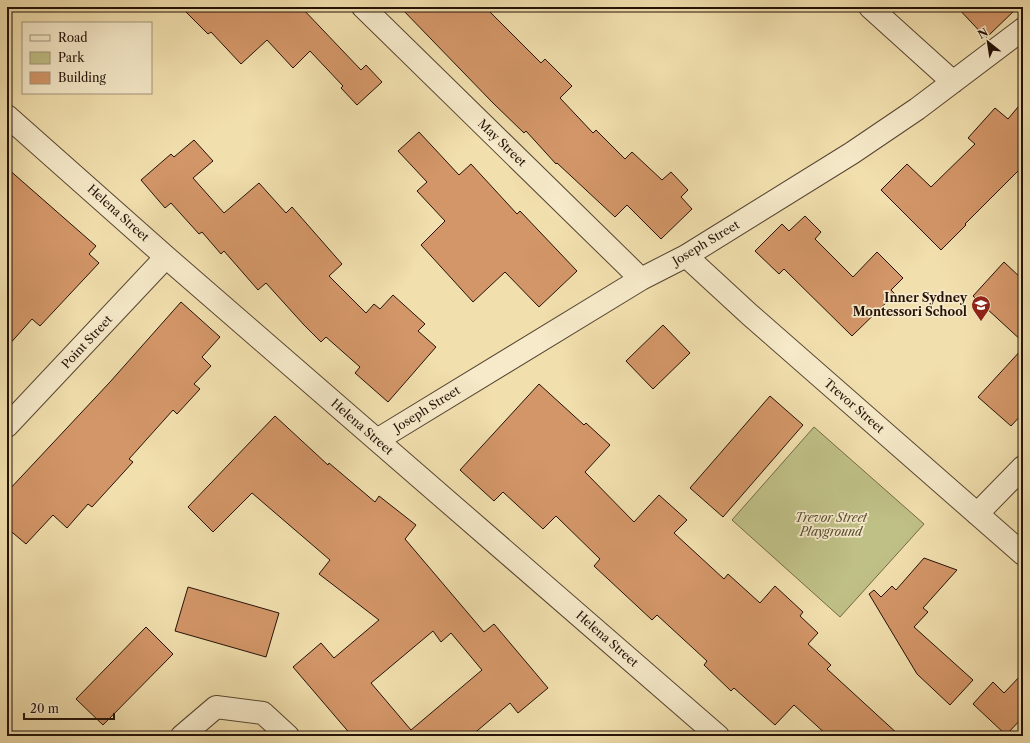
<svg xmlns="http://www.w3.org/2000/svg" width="1030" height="743" font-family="'Libre Caslon Text',serif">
  <rect width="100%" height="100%" fill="#f1dfad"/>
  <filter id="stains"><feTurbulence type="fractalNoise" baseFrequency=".005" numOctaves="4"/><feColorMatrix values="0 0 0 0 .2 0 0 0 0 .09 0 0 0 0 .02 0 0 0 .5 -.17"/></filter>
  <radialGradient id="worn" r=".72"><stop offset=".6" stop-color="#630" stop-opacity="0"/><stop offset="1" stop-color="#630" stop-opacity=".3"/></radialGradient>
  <path fill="#bfc086" stroke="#726947" d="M 814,427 L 924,524 L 840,617 L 732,520 Z"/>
  <path fill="#d39668" stroke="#241208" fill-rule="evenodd" d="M 181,7 L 301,7 L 361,70 L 366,65 L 382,82 L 357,105 L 341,88 L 343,86 L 310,51 L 293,68 L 267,40 L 241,64 L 211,32 L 208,34 Z
    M 400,7 L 485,7 L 541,63 L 545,59 L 572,86 L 560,98 L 593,133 L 596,130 L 625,159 L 632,152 L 662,180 L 671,172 L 688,190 L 681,197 L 692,209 L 661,239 L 627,205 L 615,217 L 557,163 L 556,164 L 526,131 L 524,133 L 493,103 Z
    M 957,7 L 1018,7 L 986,38 Z
    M 1023,101 L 1023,166 L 965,224 L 966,225 L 941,250 L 881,190 L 907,164 L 931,187 L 975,144 L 968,138 L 995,108 L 1008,119 Z
    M 419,132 L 459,175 L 471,164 L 517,214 L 520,211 L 577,271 L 539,307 L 505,272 L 473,302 L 421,245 L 445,221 L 417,191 L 427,182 L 398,151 Z
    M 194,140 L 213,161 L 193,178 L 224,213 L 259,183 L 286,213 L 292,207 L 342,264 L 329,276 L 366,313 L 374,304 L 380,309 L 393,295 L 425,324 L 418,331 L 436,347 L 388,402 L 355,373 L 360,367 L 326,337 L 321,342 L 304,325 L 266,283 L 258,290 L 224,251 L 221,254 L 202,232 L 199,234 L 171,203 L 165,208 L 141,180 L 171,154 L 174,157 Z
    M 7,168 L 96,246 L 89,254 L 99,263 L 40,326 L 32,319 L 7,347 Z
    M 805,216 L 821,232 L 815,239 L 853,277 L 877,252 L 903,278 L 891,290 L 895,294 L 852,336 L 784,269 L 779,274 L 755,251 L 782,224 L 789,231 Z
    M 1004,262 L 1023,280 L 1023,342 L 973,296 Z
    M 181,302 L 220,337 L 202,357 L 211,366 L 194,384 L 200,389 L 177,414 L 173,410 L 129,459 L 133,462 L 92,507 L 88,504 L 67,528 L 53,515 L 26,544 L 7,528 L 7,492 L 110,382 Z
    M 663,325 L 690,353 L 653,389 L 626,361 Z
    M 1023,348 L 1023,413 L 1011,426 L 978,397 Z
    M 539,384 L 584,425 L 586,423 L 610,445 L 585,472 L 634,522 L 659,495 L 687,520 L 674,533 L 724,579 L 728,574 L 760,603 L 775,586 L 803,612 L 800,616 L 818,633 L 808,644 L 831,665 L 827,669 L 900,736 L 828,736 L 794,705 L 775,725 L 734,688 L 731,691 L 704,665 L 707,661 L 657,615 L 652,620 L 594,566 L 600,559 L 556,516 L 543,529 L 503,492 L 494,501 L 460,470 Z
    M 770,396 L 803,425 L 723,517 L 690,488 Z
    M 275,416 L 328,465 L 329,463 L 375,502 L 379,496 L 416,525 L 405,539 L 484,632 L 494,624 L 548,688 L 518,713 L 510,703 L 471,736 L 352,736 L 293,667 L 321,643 L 334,658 L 379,620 L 319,574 L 330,560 L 252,493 L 213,532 L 188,507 ZM 433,631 L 441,642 L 451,633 L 482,670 L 411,730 L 371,683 Z
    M 924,558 L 957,570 L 923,608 L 928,612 L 914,627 L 973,680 L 950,705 L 917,674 L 869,594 L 874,590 L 881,597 L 892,586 L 896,590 Z
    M 188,587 L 279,613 L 266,657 L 175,631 Z
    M 146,627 L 173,654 L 103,725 L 76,699 Z
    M 1023,673 L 1023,717 L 1006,735 L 973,704 L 993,682 L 1004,693 Z"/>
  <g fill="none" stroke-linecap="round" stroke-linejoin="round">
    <defs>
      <path id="minor" d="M 363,7 L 641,279
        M 870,7 L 953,82
        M 7,116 L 166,257 L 718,736
        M 686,256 L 749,314 L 1023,554
        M 7,426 L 166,257
        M 377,440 L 641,279 L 686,256 L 852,153 L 917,109 L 1023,29
        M 977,514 L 1023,467
        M 182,736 L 216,707 L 263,713 L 288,736"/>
    </defs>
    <use href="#minor" stroke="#574531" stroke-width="24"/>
    <use href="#minor" stroke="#f6eaca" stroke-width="22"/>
  </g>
  <defs>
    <symbol id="school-pin" viewBox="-11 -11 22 30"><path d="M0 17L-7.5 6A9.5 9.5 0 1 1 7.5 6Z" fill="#8f2418" stroke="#f6eaca"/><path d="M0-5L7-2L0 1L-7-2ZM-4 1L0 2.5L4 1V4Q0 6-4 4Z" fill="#fff"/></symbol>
  </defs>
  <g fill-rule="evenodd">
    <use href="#school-pin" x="970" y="294" width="22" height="30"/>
  </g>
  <g text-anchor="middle" stroke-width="3.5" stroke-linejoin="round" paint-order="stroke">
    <g font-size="12" fill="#241208" stroke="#f6eaca">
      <text transform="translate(502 143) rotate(44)" y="4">May Street</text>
      <text transform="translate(118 213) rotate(42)" y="4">Helena Street</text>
      <text transform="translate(706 243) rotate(-31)" y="4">Joseph Street</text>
      <text transform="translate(87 342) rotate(-47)" y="4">Point Street</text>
      <text transform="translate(854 406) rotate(41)" y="4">Trevor Street</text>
      <text transform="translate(427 409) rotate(-32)" y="4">Joseph Street</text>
      <text transform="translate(362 427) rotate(41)" y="4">Helena Street</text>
      <text transform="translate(607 639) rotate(41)" y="4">Helena Street</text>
    </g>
    <g font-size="12" font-weight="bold" fill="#241208" stroke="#f6eaca" text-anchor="end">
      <text x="967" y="302">Inner Sydney<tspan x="967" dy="14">Montessori School</tspan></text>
    </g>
    <g font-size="12" font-style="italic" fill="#5a4f34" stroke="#f6eaca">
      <text x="831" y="522">Trevor Street<tspan x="831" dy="14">Playground</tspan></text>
    </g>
  </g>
  <rect width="1030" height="743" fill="none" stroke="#f1dfad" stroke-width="24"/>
  <rect x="8" y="8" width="1014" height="727" fill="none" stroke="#241208" stroke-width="2"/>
  <rect x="12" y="12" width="1006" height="719" fill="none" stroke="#241208"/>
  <rect x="22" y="22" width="130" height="72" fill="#f6eaca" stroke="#a2947c"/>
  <rect x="30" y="35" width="20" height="6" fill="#f6eaca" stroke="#a2947c"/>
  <text x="58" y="42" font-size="12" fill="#241208">Road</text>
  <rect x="30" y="52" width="20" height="12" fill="#bfc086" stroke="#a2947c"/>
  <text x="58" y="62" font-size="12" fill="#241208">Park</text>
  <rect x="30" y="72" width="20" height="12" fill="#d39668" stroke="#a2947c"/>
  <text x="58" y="82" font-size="12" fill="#241208">Building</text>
  <g transform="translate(988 42) rotate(330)" stroke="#f6eaca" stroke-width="3" paint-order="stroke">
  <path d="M0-3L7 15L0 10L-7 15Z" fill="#241208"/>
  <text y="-6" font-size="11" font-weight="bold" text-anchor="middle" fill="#241208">N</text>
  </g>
  <path d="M24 713v6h90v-6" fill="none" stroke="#241208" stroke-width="2"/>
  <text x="30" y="713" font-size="12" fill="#241208" stroke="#f6eaca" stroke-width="3" paint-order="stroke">20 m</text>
  <rect width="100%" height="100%" filter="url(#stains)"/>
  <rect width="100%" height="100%" fill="url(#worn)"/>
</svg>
